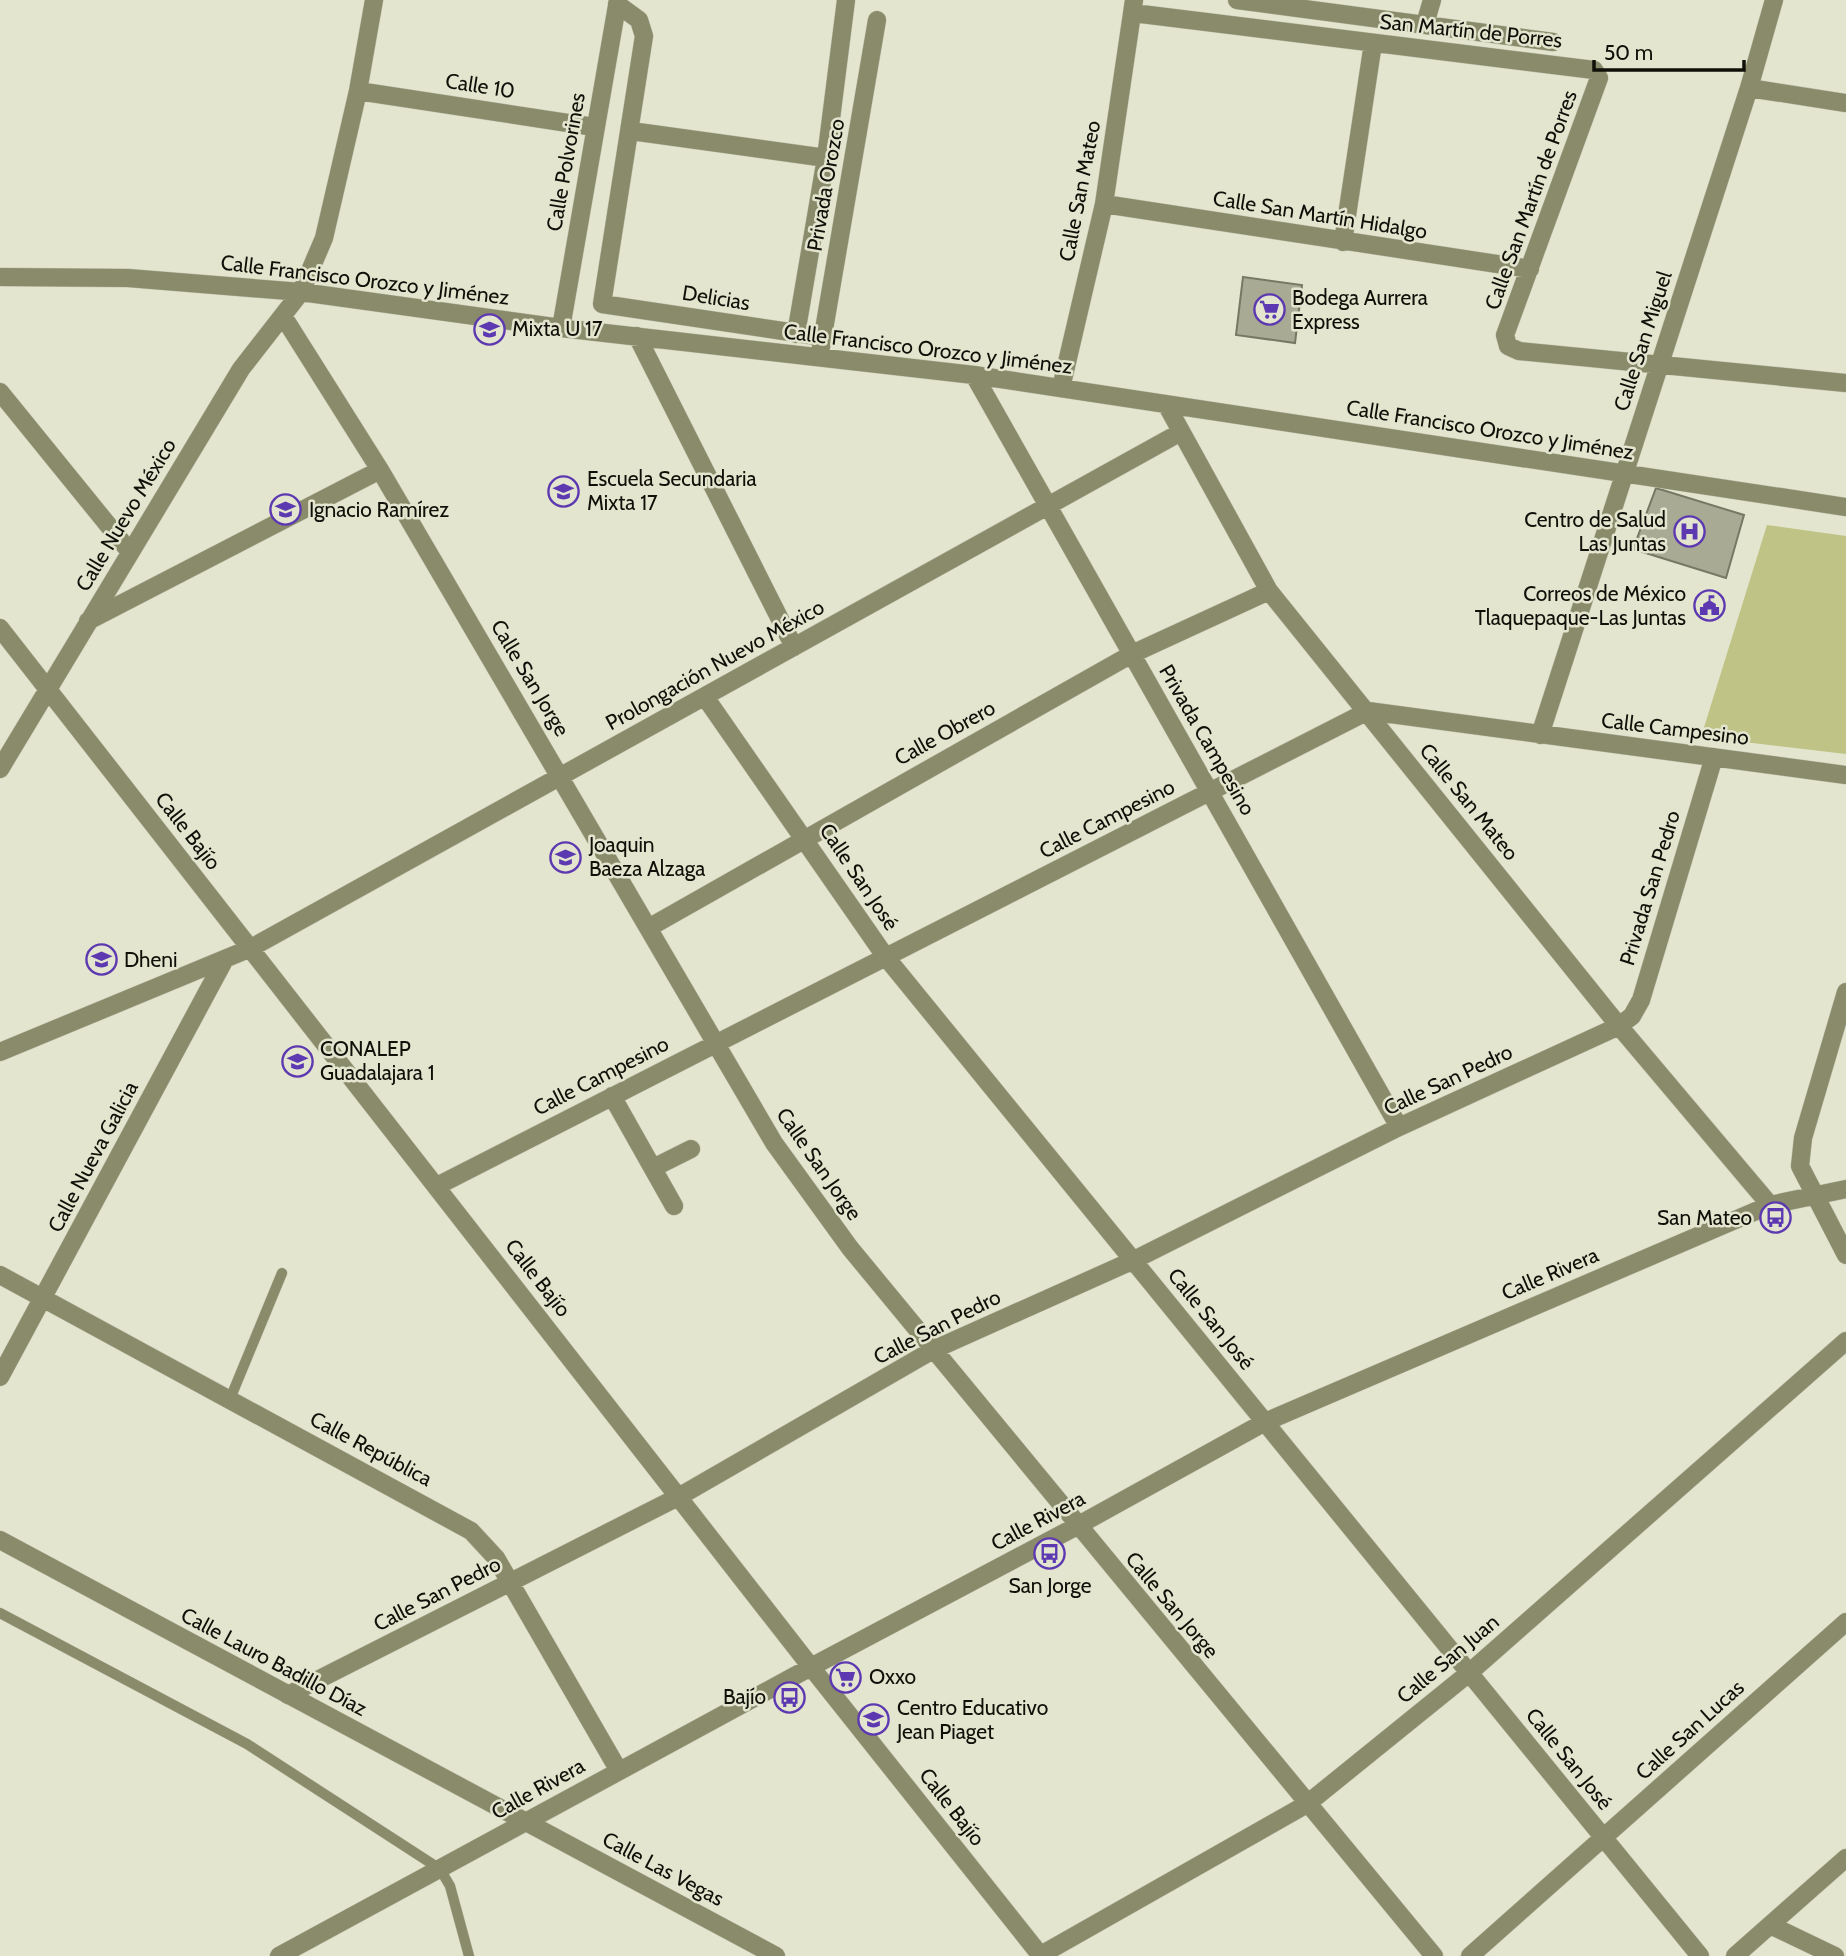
<svg xmlns="http://www.w3.org/2000/svg" width="1846" height="1956" font-family="Cabin,sans-serif">
  <rect width="100%" height="100%" fill="#e3e5ce"/>
  <path fill="#bfc386" d="M 1767,525 L 1846,536 L 1846,754 L 1701,737 Z"/>
  <path fill="#a8aa94" stroke="#777864" stroke-width="2" d="M 1243,277 L 1302,285 L 1295,343 L 1236,335 Z
    M 1656,488 L 1744,515 L 1726,578 L 1633,549 Z"/>
  <g fill="none" stroke-linecap="round" stroke-linejoin="round">
    <defs>
      <path id="service" d="M 230,1399 L 282,1273
        M 0,1613 L 247,1744 L 440,1869 L 450,1886 L 469,1956"/>
      <path id="minor" d="M 1237,0 L 1553,42
        M 617,4 L 639,20 L 644,36 L 602,304 L 823,337
        M 1133,13 L 1594,70 L 1599,78 L 1505,335 L 1508,346 L 1519,351 L 1846,383
        M 1425,24 L 1432,0
        M 1749,88 L 1846,103
        M 358,91 L 594,127
        M 631,131 L 826,158
        M 1104,204 L 1530,269
        M 1343,242 L 1373,43
        M 0,277 L 128,278 L 301,292 L 561,328 L 974,375 L 1846,507
        M 283,316 L 380,470 L 774,1143 L 850,1248 L 1434,1956
        M 561,328 L 618,0
        M 796,334 L 826,158 L 846,0
        M 637,336 L 794,647
        M 821,347 L 877,20
        M 974,375 L 1399,1127
        M 1061,388 L 1104,204 L 1134,0
        M 0,392 L 130,552
        M 1166,404 L 1269,591 L 1619,1026 L 1770,1205
        M 88,621 L 380,470
        M 0,628 L 811,1667 L 1041,1956
        M 705,697 L 885,956 L 1700,1956
        M 1540,735 L 1749,88 L 1774,0
        M 0,769 L 241,369 L 301,292 L 324,238 L 358,91 L 374,0
        M 650,927 L 1132,654 L 1269,591
        M 1846,992 L 1803,1138 L 1800,1166 L 1846,1255
        M 0,1052 L 251,948 L 1181,432
        M 612,1096 L 674,1206
        M 653,1168 L 691,1149
        M 437,1186 L 1368,711 L 1846,775
        M 0,1275 L 471,1531 L 496,1558 L 619,1771
        M 0,1377 L 225,959
        M 288,1695 L 680,1496 L 933,1350 L 1134,1260 L 1399,1127 L 1619,1026 L 1632,1016 L 1641,1000 L 1714,757
        M 1770,1925 L 1835,1956
        M 279,1956 L 811,1667 L 1077,1526 L 1265,1422 L 1770,1205 L 1846,1189
        M 1039,1956 L 1307,1804 L 1469,1673 L 1846,1341
        M 1470,1956 L 1846,1622
        M 1735,1956 L 1846,1858"/>
      <path id="tertiary" d="M 0,1540 L 776,1956"/>
    </defs>
    <use href="#service" stroke="#c1c3ae" stroke-width="11"/>
    <use href="#minor" stroke="#c1c3ae" stroke-width="19"/>
    <use href="#tertiary" stroke="#c1c3ae" stroke-width="19"/>
    <use href="#service" stroke="#898b6b" stroke-width="10"/>
    <use href="#minor" stroke="#898b6b" stroke-width="18"/>
    <use href="#tertiary" stroke="#898b6b" stroke-width="18"/>
  </g>
  <defs>
    <symbol id="supermarket-ring" viewBox="-11 -11 22 22"><circle r="9.5" fill="#e3e5ce" stroke="#5d39b1" stroke-width="1.5"/><path d="M-6-5.5h2.5l.6 2H6L4.5 2H-2.5L-4.4-4H-6ZM-1.5 3.2a1.3 1.3 0 1 0 .1 0ZM3 3.2a1.3 1.3 0 1 0 .1 0Z" fill="#5d39b1"/></symbol>
    <symbol id="school-ring" viewBox="-11 -11 22 22"><circle r="9.5" fill="#e3e5ce" stroke="#5d39b1" stroke-width="1.5"/><path d="M0-5L7-2L0 1L-7-2ZM-4 1L0 2.5L4 1V4Q0 6-4 4Z" fill="#5d39b1"/></symbol>
    <symbol id="hospital-ring" viewBox="-11 -11 22 22"><circle r="9.5" fill="#e3e5ce" stroke="#5d39b1" stroke-width="1.5"/><path d="M-5-5h3v3.5h4V-5h3V5h-3V1.5h-4V5h-3Z" fill="#5d39b1"/></symbol>
    <symbol id="civic-ring" viewBox="-11 -11 22 22"><circle r="9.5" fill="#e3e5ce" stroke="#5d39b1" stroke-width="1.5"/><path d="M-.6-6.5H3V-4.5H.6V-3L4-1V1h2V6H-6V1h2V-1L-.6-3ZM-1.2 2.5V6h2.4V2.5Z" fill="#5d39b1"/></symbol>
    <symbol id="university-ring" viewBox="-11 -11 22 22"><circle r="9.5" fill="#e3e5ce" stroke="#5d39b1" stroke-width="1.5"/><path d="M0-5L7-2L0 1L-7-2ZM-4 1L0 2.5L4 1V4Q0 6-4 4Z" fill="#5d39b1"/></symbol>
    <symbol id="bus-ring" viewBox="-11 -11 22 22"><circle r="9.5" fill="#e3e5ce" stroke="#5d39b1" stroke-width="1.5"/><path d="M-5-6H5V4H4V6H2V4H-2V6H-4V4H-5ZM-3.5-4V0h7V-4ZM-3.5 1.2v1.5H-2V1.2ZM2 1.2v1.5H3.5V1.2Z" fill="#5d39b1"/></symbol>
  </defs>
  <g fill-rule="evenodd">
    <use href="#supermarket-ring" x="1252" y="292" width="35" height="35"/>
    <use href="#school-ring" x="472" y="312" width="35" height="35"/>
    <use href="#school-ring" x="546" y="474" width="35" height="35"/>
    <use href="#school-ring" x="268" y="492" width="35" height="35"/>
    <use href="#hospital-ring" x="1672" y="514" width="35" height="35"/>
    <use href="#civic-ring" x="1692" y="588" width="35" height="35"/>
    <use href="#school-ring" x="548" y="840" width="35" height="35"/>
    <use href="#school-ring" x="84" y="942" width="35" height="35"/>
    <use href="#university-ring" x="280" y="1044" width="35" height="35"/>
    <use href="#bus-ring" x="1758" y="1200" width="35" height="35"/>
    <use href="#bus-ring" x="1032" y="1536" width="35" height="35"/>
    <use href="#supermarket-ring" x="828" y="1660" width="35" height="35"/>
    <use href="#bus-ring" x="772" y="1680" width="35" height="35"/>
    <use href="#school-ring" x="856" y="1702" width="35" height="35"/>
  </g>
  <g text-anchor="middle" stroke-width="5" stroke-linejoin="round" paint-order="stroke">
    <g font-size="21" fill="#101009" stroke="#e3e5ce">
      <text transform="translate(1471 31) rotate(6)" y="7">San Martín de Porres</text>
      <text transform="translate(480 86) rotate(9)" y="7">Calle 10</text>
      <text transform="translate(566 162) rotate(-80)" y="7">Calle Polvorines</text>
      <text transform="translate(826 185) rotate(-80)" y="7">Privada Orozco</text>
      <text transform="translate(1080 191) rotate(-79)" y="7">Calle San Mateo</text>
      <text transform="translate(1531 200) rotate(-70)" y="7">Calle San Martín de Porres</text>
      <text transform="translate(1320 215) rotate(9)" y="7">Calle San Martín Hidalgo</text>
      <text transform="translate(365 280) rotate(7)" y="7">Calle Francisco Orozco y Jiménez</text>
      <text transform="translate(716 298) rotate(9)" y="7">Delicias</text>
      <text transform="translate(1643 341) rotate(-72)" y="7">Calle San Miguel</text>
      <text transform="translate(928 349) rotate(7)" y="7">Calle Francisco Orozco y Jiménez</text>
      <text transform="translate(1490 430) rotate(9)" y="7">Calle Francisco Orozco y Jiménez</text>
      <text transform="translate(126 515) rotate(-59)" y="7">Calle Nuevo México</text>
      <text transform="translate(715 665) rotate(-29)" y="7">Prolongación Nuevo México</text>
      <text transform="translate(530 678) rotate(59)" y="7">Calle San Jorge</text>
      <text transform="translate(1675 729) rotate(7)" y="7">Calle Campesino</text>
      <text transform="translate(945 733) rotate(-29)" y="7">Calle Obrero</text>
      <text transform="translate(1207 740) rotate(60)" y="7">Privada Campesino</text>
      <text transform="translate(1469 802) rotate(51)" y="7">Calle San Mateo</text>
      <text transform="translate(1107 819) rotate(-27)" y="7">Calle Campesino</text>
      <text transform="translate(188 831) rotate(52)" y="7">Calle Bajío</text>
      <text transform="translate(859 877) rotate(56)" y="7">Calle San José</text>
      <text transform="translate(1650 888) rotate(-73)" y="7">Privada San Pedro</text>
      <text transform="translate(601 1076) rotate(-27)" y="7">Calle Campesino</text>
      <text transform="translate(1448 1080) rotate(-25)" y="7">Calle San Pedro</text>
      <text transform="translate(93 1157) rotate(-62)" y="7">Calle Nueva Galicia</text>
      <text transform="translate(819 1164) rotate(55)" y="7">Calle San Jorge</text>
      <text transform="translate(1550 1274) rotate(-23)" y="7">Calle Rivera</text>
      <text transform="translate(538 1278) rotate(52)" y="7">Calle Bajío</text>
      <text transform="translate(1211 1319) rotate(51)" y="7">Calle San José</text>
      <text transform="translate(937 1327) rotate(-27)" y="7">Calle San Pedro</text>
      <text transform="translate(371 1449) rotate(28)" y="7">Calle República</text>
      <text transform="translate(1038 1521) rotate(-28)" y="7">Calle Rivera</text>
      <text transform="translate(437 1594) rotate(-27)" y="7">Calle San Pedro</text>
      <text transform="translate(1172 1605) rotate(50)" y="7">Calle San Jorge</text>
      <text transform="translate(1448 1659) rotate(-40)" y="7">Calle San Juan</text>
      <text transform="translate(274 1662) rotate(28)" y="7">Calle Lauro Badillo Díaz</text>
      <text transform="translate(1690 1730) rotate(-42)" y="7">Calle San Lucas</text>
      <text transform="translate(1569 1759) rotate(51)" y="7">Calle San José</text>
      <text transform="translate(538 1789) rotate(-29)" y="7">Calle Rivera</text>
      <text transform="translate(952 1807) rotate(52)" y="7">Calle Bajío</text>
      <text transform="translate(663 1869) rotate(28)" y="7">Calle Las Vegas</text>
    </g>
    <g font-size="21" fill="#101009" stroke="#e3e5ce" text-anchor="start">
      <text x="1292" y="305">Bodega Aurrera<tspan x="1292" dy="24">Express</tspan></text>
      <text x="512" y="336">Mixta U 17</text>
      <text x="587" y="486">Escuela Secundaria<tspan x="587" dy="24">Mixta 17</tspan></text>
      <text x="309" y="517">Ignacio Ramírez</text>
      <text x="1666" y="527" text-anchor="end">Centro de Salud<tspan x="1666" dy="24">Las Juntas</tspan></text>
      <text x="1686" y="601" text-anchor="end">Correos de México<tspan x="1686" dy="24">Tlaquepaque-Las Juntas</tspan></text>
      <text x="589" y="852">Joaquin<tspan x="589" dy="24">Baeza Alzaga</tspan></text>
      <text x="124" y="967">Dheni</text>
      <text x="320" y="1056">CONALEP<tspan x="320" dy="24">Guadalajara 1</tspan></text>
      <text x="1752" y="1225" text-anchor="end">San Mateo</text>
      <text x="1050" y="1593" text-anchor="middle">San Jorge</text>
      <text x="869" y="1684">Oxxo</text>
      <text x="766" y="1704" text-anchor="end">Bajío</text>
      <text x="897" y="1715">Centro Educativo<tspan x="897" dy="24">Jean Piaget</tspan></text>
    </g>
  </g>
  <path d="M1594 60v10h150v-10" fill="none" stroke="#101009" stroke-width="3.5"/>
  <text x="1604" y="60" font-size="21" fill="#101009" stroke="#e3e5ce" stroke-width="5" paint-order="stroke">50 m</text>
</svg>
